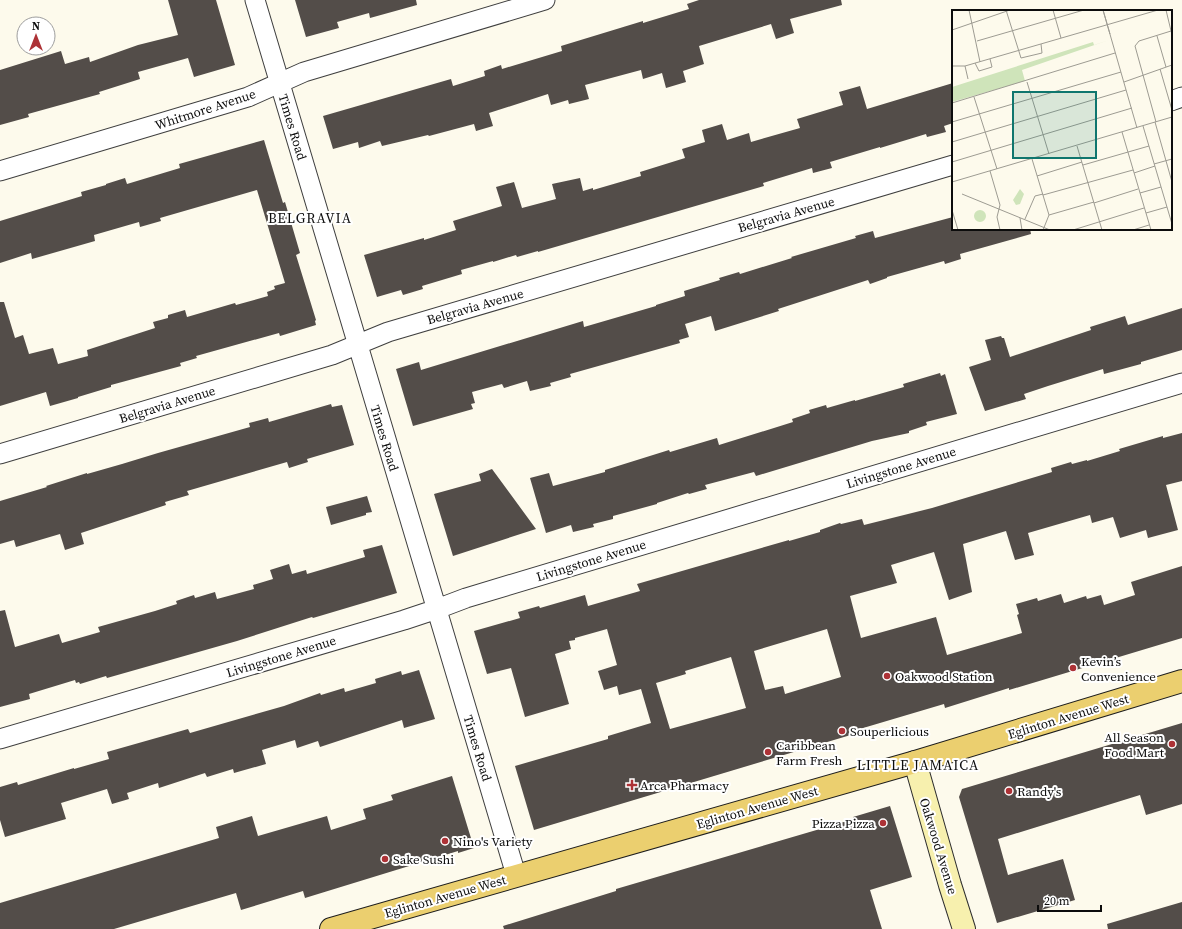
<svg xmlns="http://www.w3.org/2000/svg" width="1182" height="929" font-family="'Source Serif 4',serif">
  <rect width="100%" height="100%" fill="#fdfaec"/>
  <path fill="#534d49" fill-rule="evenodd" d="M 168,0 L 216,0 L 235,65 L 194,77 L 188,58 L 138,72 L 140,79 L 99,92 L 100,94 L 28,114 L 29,117 L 0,125 L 0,70 L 61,51 L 65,64 L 89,57 L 90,62 L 138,45 L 178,35 Z
    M 295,0 L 416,0 L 417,5 L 370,18 L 369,13 L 337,22 L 339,28 L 306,37 Z
    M 699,0 L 841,0 L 842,5 L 790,19 L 794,33 L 776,39 L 771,24 L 699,46 L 704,64 L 683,71 L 686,82 L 666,88 L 662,73 L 643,79 L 641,70 L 585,85 L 589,99 L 569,104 L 568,100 L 551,105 L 548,94 L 489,113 L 493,126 L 476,131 L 474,124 L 429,136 L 428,135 L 382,146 L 380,141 L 359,148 L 358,142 L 333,149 L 323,116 L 451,79 L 453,86 L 485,76 L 484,71 L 501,65 L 502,69 L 562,51 L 561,46 L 643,21 L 643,23 L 689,9 L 687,4 Z
    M 953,83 L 953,123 L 944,126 L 946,132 L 927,137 L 926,134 L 880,148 L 880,147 L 830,162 L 832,168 L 813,173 L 812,168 L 763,183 L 764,186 L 538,252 L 538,251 L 517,257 L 516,255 L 493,262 L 493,261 L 461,270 L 462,274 L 422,286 L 423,289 L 403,295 L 401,290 L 377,297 L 364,255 L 424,238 L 424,240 L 456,230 L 453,221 L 502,206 L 496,187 L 514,182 L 522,208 L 556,199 L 552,184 L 580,178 L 583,191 L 593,188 L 593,190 L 641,176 L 640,172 L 685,158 L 682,149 L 705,142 L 702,130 L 722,124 L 727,140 L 749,133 L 751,142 L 800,128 L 797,119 L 843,105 L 839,92 L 860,86 L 867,109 Z
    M 264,140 L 283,203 L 285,202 L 300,253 L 296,255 L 316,320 L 315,321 L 316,325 L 280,336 L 279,333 L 196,356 L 197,358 L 180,363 L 181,366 L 111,385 L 111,387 L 78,397 L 78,398 L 50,406 L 46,392 L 0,406 L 0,302 L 4,302 L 15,338 L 23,335 L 29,354 L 53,348 L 58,364 L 88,356 L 87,350 L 155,328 L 153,322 L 168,318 L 168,315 L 185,310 L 187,317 L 235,303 L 236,305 L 268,296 L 267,292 L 275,289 L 274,286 L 285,283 L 257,190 L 160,218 L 161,221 L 140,227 L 139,222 L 94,235 L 95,241 L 32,259 L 31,253 L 0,263 L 0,221 L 82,196 L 81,192 L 106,185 L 106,184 L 125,178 L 127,184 L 180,168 L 179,164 Z
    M 953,217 L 953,229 L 1030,229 L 1031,234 L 960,254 L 961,259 L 945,264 L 944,261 L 887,277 L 887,278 L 870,284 L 868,280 L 778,309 L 779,311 L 715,331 L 711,316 L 685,324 L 689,337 L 679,340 L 680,343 L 570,374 L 571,377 L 550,383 L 551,386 L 530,391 L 527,381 L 504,388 L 502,384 L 472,392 L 475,403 L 471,404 L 473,409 L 413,426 L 396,369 L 419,362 L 421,370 L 583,321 L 584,327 L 656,306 L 656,305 L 685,296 L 684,291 L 720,280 L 719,278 L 739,272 L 740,274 L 792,258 L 791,257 L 856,238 L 855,236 L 873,231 L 875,238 Z
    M 1182,308 L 1182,350 L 1141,362 L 1141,364 L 1104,374 L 1103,369 L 1048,386 L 1024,394 L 1026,399 L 985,411 L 969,367 L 991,360 L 985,340 L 1001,336 L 1002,338 L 1004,338 L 1010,357 L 1091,330 L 1090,327 L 1125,316 L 1128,325 Z
    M 940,373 L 941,376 L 945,374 L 957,414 L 926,422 L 927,425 L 909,431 L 909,433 L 872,441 L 756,476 L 754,472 L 705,485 L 707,489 L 689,494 L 688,493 L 657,503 L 657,504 L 613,516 L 613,519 L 593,524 L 594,527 L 573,532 L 571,525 L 546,533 L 530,478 L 549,473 L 553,486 L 605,472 L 605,470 L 669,450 L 670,452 L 717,438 L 719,445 L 793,422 L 792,419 L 810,413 L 809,410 L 826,405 L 827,408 L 855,400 L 855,401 L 904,387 L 903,384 Z
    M 331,404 L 332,407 L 342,405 L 354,445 L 307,459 L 308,462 L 289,468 L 287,462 L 187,491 L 189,495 L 165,502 L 166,505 L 81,533 L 84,544 L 65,550 L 60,534 L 16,547 L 14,540 L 0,544 L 0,501 L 47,487 L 46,486 L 87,473 L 87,474 L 122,464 L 158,453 L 250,427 L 249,423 L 268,418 L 269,422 Z
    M 1182,433 L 1182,481 L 1166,485 L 1178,530 L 1148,538 L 1146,530 L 1120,538 L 1113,517 L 1092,523 L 1090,515 L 1028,533 L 1034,555 L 1015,560 L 1006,531 L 963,544 L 972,592 L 949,600 L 934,552 L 891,565 L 897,583 L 850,596 L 861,638 L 936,617 L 947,655 L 1022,633 L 1017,615 L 1019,614 L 1016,604 L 1037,598 L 1038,601 L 1061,594 L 1064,603 L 1086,596 L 1087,599 L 1101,595 L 1104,605 L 1135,595 L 1131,582 L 1182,566 L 1182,638 L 1009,690 L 1009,688 L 945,708 L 944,704 L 853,731 L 854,734 L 534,830 L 515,766 L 608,739 L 608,736 L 651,723 L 641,689 L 619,695 L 617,686 L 604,690 L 598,671 L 617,665 L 607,629 L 575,638 L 575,640 L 569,641 L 571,649 L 555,654 L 569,704 L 525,717 L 511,668 L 487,674 L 474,631 L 520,618 L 518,612 L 539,606 L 540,608 L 585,595 L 588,606 L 640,591 L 637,584 L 789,540 L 789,541 L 820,532 L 820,530 L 840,523 L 841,524 L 862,519 L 864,525 L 932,508 L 1052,472 L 1051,468 L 1071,462 L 1072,464 L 1087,460 L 1087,461 L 1120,451 L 1119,449 L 1163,436 L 1163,438 ZM 827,629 L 841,677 L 785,694 L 783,686 L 765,690 L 754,651 ZM 731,657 L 746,708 L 670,729 L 656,683 L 686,674 L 685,671 Z
    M 492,469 L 536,529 L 453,556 L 434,494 L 481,481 L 479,474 Z
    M 367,496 L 372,512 L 366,513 L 366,515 L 331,525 L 326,507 Z
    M 382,545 L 397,593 L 313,618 L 312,617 L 237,641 L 107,678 L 106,676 L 80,684 L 79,682 L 76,683 L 75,680 L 29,694 L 30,699 L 0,707 L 0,611 L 5,610 L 15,647 L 59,634 L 62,643 L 100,632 L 98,627 L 155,611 L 177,604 L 176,601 L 194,595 L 195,598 L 215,592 L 217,599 L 254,589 L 253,585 L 273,579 L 270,570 L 289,564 L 292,574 L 306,570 L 307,574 L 365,557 L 363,550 Z
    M 419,670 L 435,719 L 404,728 L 402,720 L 320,747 L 318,741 L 297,748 L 295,740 L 262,750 L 266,764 L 234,773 L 233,769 L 207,777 L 205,773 L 159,788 L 158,783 L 127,793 L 129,799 L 112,804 L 107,789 L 61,803 L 66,819 L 5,837 L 0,820 L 0,787 L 17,782 L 18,785 L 74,768 L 74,769 L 109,759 L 107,752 L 188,729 L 190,733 L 284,706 L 320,693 L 321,695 L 344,688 L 345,692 L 376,683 L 375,679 L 401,671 L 402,675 Z
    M 1182,723 L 1182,804 L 1146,815 L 1140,795 L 998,839 L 1008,875 L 1063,859 L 1075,900 L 997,923 L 959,797 L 962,789 Z
    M 452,776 L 474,848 L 458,853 L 458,851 L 305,898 L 303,891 L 241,910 L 236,893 L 114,929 L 0,929 L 0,903 L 219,838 L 216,827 L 252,816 L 258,836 L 327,816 L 331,830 L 366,819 L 363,809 L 393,800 L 391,795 Z
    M 890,806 L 912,877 L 870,890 L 882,929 L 504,929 L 503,926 L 616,891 L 616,889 L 854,819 L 853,817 Z
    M 1182,902 L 1182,929 L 1108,929 L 1107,924 Z"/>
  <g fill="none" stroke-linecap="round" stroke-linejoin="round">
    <defs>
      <path id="street" d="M 255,0 L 516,875
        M 1171,101 L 1182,97
        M 0,171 L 248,97 L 304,72 L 545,0
        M 0,454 L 332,355 L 388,332 L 953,165
        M 0,739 L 404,620 L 437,609 L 466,598 L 1182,383"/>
      <path id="secondary" d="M 915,762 L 950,885 L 964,929"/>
      <path id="primary" d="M 331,929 L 915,762 L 1182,681"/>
    </defs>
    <use href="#street" stroke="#3f3f3f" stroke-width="21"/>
    <use href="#secondary" stroke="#2e2e2e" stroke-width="24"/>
    <use href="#primary" stroke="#1d1d1d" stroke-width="24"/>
    <use href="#street" stroke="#fff" stroke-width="19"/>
    <use href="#secondary" stroke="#f7f0ae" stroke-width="22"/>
    <use href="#primary" stroke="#ebcf6f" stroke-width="22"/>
  </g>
  <g fill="#ad3236" stroke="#fff" stroke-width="1.5">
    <circle cx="1073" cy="668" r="4"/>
    <circle cx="887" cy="676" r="4"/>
    <circle cx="842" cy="731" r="4"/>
    <circle cx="1172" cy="744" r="4"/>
    <circle cx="768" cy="752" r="4"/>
    <path d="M630 779h4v4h4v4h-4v4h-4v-4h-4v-4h4z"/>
    <circle cx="1009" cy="791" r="4"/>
    <circle cx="883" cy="823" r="4"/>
    <circle cx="445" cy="841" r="4"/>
    <circle cx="385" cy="859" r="4"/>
  </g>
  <g text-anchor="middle" stroke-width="4" stroke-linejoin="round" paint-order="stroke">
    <g font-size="13" fill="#0c0c0c" stroke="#fff">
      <text transform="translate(205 109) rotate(-18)" y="5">Whitmore Avenue</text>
      <text transform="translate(293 127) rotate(73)" y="5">Times Road</text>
      <text transform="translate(786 214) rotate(-16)" y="5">Belgravia Avenue</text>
      <text transform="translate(475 306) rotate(-16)" y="5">Belgravia Avenue</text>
      <text transform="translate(167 404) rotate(-17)" y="5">Belgravia Avenue</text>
      <text transform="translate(385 438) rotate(73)" y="5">Times Road</text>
      <text transform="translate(901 467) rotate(-17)" y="5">Livingstone Avenue</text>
      <text transform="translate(591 560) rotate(-17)" y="5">Livingstone Avenue</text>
      <text transform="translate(281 656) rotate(-17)" y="5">Livingstone Avenue</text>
      <text transform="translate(1068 716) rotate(-17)" y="5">Eglinton Avenue West</text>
      <text transform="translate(478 748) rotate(73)" y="5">Times Road</text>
      <text transform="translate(757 807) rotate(-16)" y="5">Eglinton Avenue West</text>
      <text transform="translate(939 846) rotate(73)" y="5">Oakwood Avenue</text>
      <text transform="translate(445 896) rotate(-16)" y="5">Eglinton Avenue West</text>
    </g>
    <g font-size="13" fill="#0c0c0c" stroke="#fff" text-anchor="start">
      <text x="1081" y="666">Kevin’s<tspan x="1081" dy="15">Convenience</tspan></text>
      <text x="895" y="681">Oakwood Station</text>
      <text x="850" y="736">Souperlicious</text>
      <text x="1164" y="742" text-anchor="end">All Season<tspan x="1164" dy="15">Food Mart</tspan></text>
      <text x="776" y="750">Caribbean<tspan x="776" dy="15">Farm Fresh</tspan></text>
      <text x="640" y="790">Arca Pharmacy</text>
      <text x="1017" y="796">Randy's</text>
      <text x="875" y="828" text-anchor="end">Pizza Pizza</text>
      <text x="453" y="846">Nino's Variety</text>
      <text x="393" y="864">Sake Sushi</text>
    </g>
    <g font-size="14" letter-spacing="1" fill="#0c0c0c" stroke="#fff">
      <text x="310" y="223">BELGRAVIA</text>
      <text x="918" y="770">LITTLE JAMAICA</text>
    </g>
  </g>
  <g transform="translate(952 10)">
    <rect width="220" height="220" fill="#fdfaec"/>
    <path d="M 157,30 L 70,60 L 73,71 L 0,92 L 0,77 L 141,32 L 142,35 ZM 68,179 L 72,184 L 68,194 L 64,195 L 61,190 ZM22 206a6 6 0 1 1 12 0a6 6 0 1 1-12 0Z" fill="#cfe4ba"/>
    <path fill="none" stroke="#9d9b92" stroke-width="1" d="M 17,0 L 28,52M 54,0 L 69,48 L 90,43 L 89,34M 101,0 L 109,28M 151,0 L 185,118M 151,0 L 158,24M 214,0 L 220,25M 0,20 L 58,0M 205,26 L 214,57M 25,31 L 132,0M 23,53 L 27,61 L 40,57 L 38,49M 0,56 L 13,56 L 206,0M 13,56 L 16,69M 208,59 L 220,100M 75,72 L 97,144M 172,72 L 220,55M 22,87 L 45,159M 0,93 L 163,43M 0,112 L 169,62M 203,112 L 220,172M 204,112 L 183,36 L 187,31 L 219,21M 191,116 L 220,214M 170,122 L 199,220M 0,132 L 174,80M 125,136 L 150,220M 80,149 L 97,205 L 91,220M 0,152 L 180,98M 202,154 L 220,149M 131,155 L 197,136M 38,161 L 48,195 L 45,207 L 48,220M 182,163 L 203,156M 85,166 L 130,152M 0,172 L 220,107M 188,183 L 209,177M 10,184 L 98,220M 91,185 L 181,160M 142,193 L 186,179M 0,200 L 6,220M 194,203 L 215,197M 97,205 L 142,192M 68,208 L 70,220M 73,209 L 83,186 L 91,184M 121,220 L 192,198M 181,220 L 197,215"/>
    <path fill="#0f766e" fill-opacity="0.15" stroke="#0f766e" stroke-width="2" d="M 61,82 L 144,82 L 144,148 L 61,148 Z"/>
    <rect width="220" height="220" fill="none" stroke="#0c0c0c" stroke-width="2"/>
  </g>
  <g transform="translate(36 36)"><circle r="19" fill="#ffffff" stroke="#9e9e9e"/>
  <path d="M0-3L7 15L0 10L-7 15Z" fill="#ad3236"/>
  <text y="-6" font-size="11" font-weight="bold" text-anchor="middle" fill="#0c0c0c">N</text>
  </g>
  <path d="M1038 905v6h63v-6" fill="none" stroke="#0c0c0c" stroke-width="2"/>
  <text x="1044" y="905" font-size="12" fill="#0c0c0c" stroke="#ffffff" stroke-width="3" paint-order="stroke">20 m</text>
</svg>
